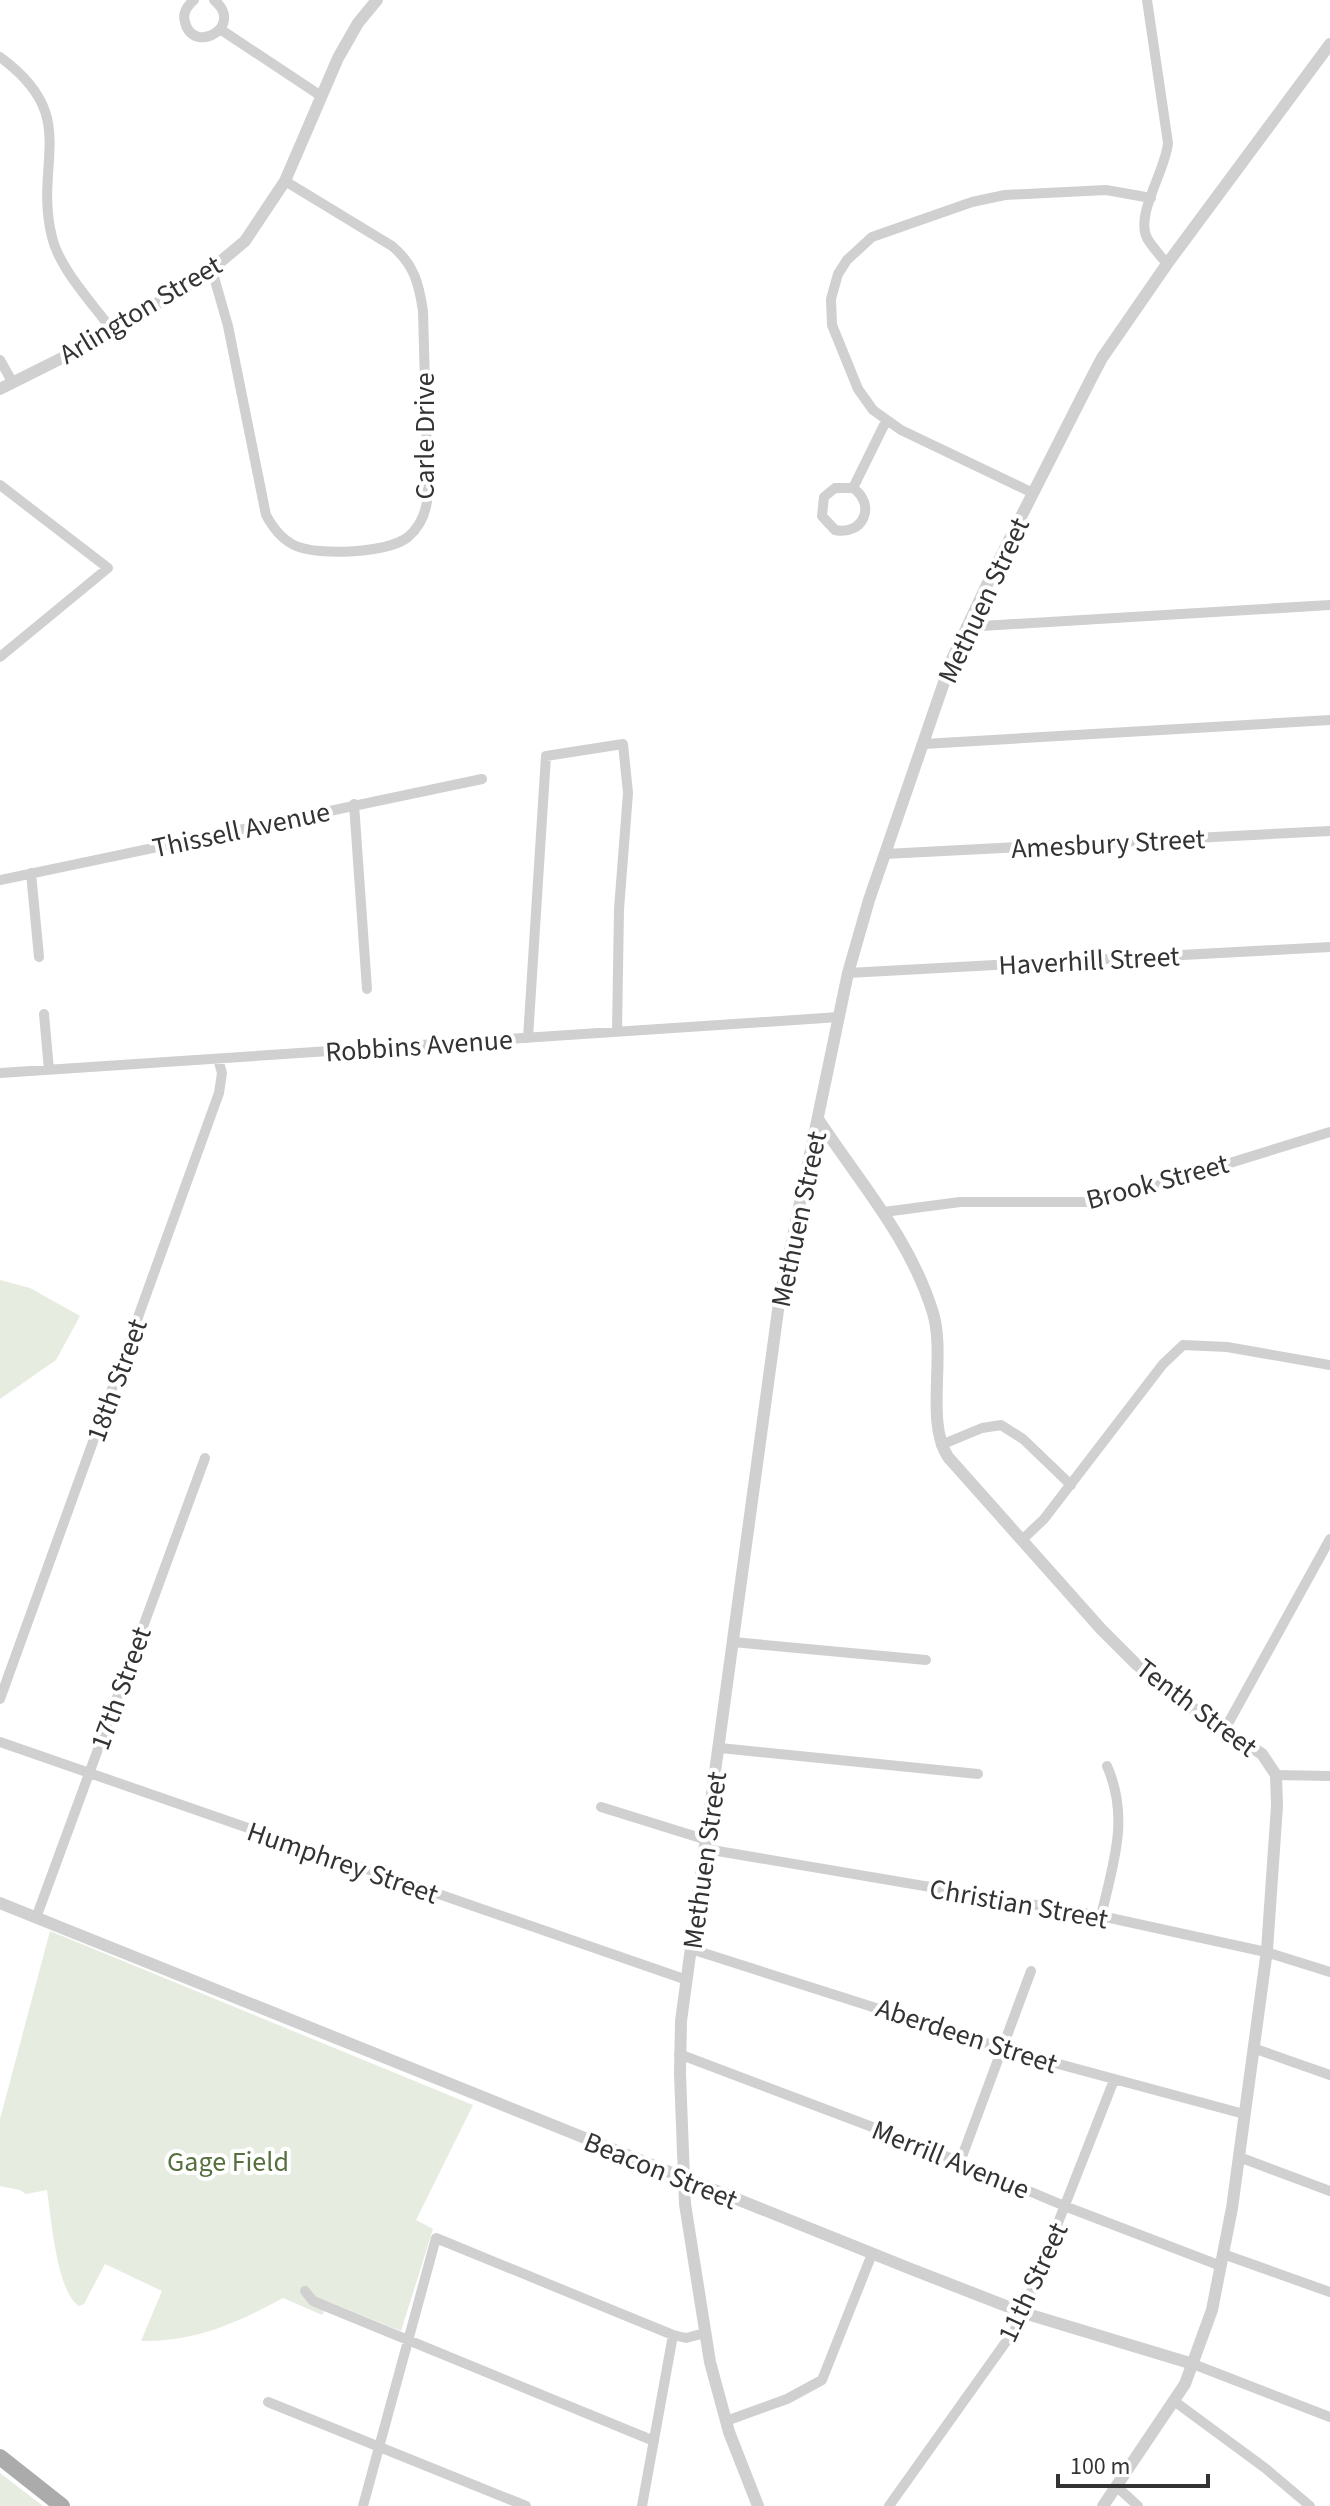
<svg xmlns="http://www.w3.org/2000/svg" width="1330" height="2506" font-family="'Source Sans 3',sans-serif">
  <rect width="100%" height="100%" fill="#fff"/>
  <path fill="#e6ecdf" d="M 0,1280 L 30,1288 L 80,1316 L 56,1360 L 0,1399 Z
    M 50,1931 L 473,2105 L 416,2220 L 433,2229 L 401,2331 L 329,2302 L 322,2315 L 283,2298 C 237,2323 195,2342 141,2341 L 162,2291 L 105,2264 L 84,2304 L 79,2306 C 57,2293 51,2217 47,2190 L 26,2194 L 20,2190 L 0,2186 L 0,2119 Z
    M 0,2473 L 43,2506 L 0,2506 Z"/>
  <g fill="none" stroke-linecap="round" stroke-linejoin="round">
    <path stroke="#d0d0d0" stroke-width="10" d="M 194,0 C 187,6 182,13 185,22 C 193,56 246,26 214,0
      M 1147,0 L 1168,143 C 1166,170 1135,214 1147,238 C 1152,247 1160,255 1167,264
      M 220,29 L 321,96
      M 0,57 C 82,117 33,161 52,237 C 59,268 93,304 112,330
      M 212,270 L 228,326 L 266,515 C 273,528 282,540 296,546 C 319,556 388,553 408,537 C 421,526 427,510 428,493 L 423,311 C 419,284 414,264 392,246 L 285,181
      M 0,360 L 13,383
      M 0,485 L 108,568 L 0,657
      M 853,488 C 877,505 863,536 835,530 L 822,516 L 824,497 L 835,488 L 853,488 L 886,421
      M 1033,493 L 901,430 L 873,410 L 858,389 L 832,325 L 831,299 L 838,274 L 847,260 L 872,237 L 972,202 L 1005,195 L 1106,190 L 1151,198
      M 966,627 L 1330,605
      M 924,744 L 1330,720
      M 354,804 L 367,989
      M 885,854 L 1330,831
      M 31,873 L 39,957
      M 0,880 L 482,779
      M 848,973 L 1330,947
      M 44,1014 L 49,1070
      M 528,1038 L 546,756 L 623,744 L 628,793 L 619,909 L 617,1032
      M 0,1073 L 839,1017
      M 884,1212 L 960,1202 L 1090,1202 L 1136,1192 L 1330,1132
      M 941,1445 L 982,1428 L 1001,1425 L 1023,1439 L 1071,1485
      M 1023,1539 L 1044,1519 L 1163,1364 L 1183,1345 L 1227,1347 L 1330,1365
      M 733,1642 L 926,1660
      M 0,1699 L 219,1093 L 222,1073 L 218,1059
      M 1225,1729 L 1330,1539
      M 0,1742 L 687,1980
      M 720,1748 L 978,1774
      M 1276,1775 L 1330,1776
      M 601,1807 L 707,1840
      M 706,1849 L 1101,1916 L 1266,1952 L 1330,1972
      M 1101,1916 C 1113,1864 1130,1818 1107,1766
      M 36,1918 L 205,1458
      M 691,1949 L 1014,2052 L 1244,2114
      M 1253,2048 L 1330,2075
      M 679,2054 L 912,2142 L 1067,2207 L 1221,2266
      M 1239,2157 L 1330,2191
      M 960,2162 L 1031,1971
      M 1223,2254 L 1330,2292
      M 305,2291 L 313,2301 L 654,2441
      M 1193,2364 L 1330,2417
      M 1174,2401 L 1265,2468 L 1310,2506
      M 268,2402 L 526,2506
      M 726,2421 L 787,2399 L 822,2380 L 872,2254
      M 1116,2486 L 1138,2506
      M 363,2506 L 436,2238 L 673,2335 L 686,2338 L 705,2333
      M 642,2506 L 673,2335
      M 889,2506 L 1018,2325 L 1114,2080"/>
    <path stroke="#d0d0d0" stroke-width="12" d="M 0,389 L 70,354 L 201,278 L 245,241 L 285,181 L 338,58 L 358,23 L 377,0
      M 818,1119 C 860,1183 910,1238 933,1313 C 946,1356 925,1422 948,1457 L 1101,1629 L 1136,1664 L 1191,1707 L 1262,1754 L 1276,1775 L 1277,1806 L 1267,1950 L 1232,2208 L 1212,2310 L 1185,2384 L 1103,2506
      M 0,1903 L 911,2269 L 1024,2313 L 1193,2364
      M 758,2506 L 729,2432 L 710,2362 L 685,2204 L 680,2074 L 681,2021 L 779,1303 L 848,973 L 869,900 L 952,659 L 992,574 L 1091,379 L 1102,358 L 1167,264 L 1330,44"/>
    <path stroke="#ababab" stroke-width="16" d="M 0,2457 L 62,2506"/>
  </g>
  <g text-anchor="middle" stroke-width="8" stroke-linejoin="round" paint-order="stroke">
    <g font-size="28" fill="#333" stroke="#fff">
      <text transform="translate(140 309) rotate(-31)" y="10">Arlington Street</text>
      <text transform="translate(424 436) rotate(-90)" y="10">Carle Drive</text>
      <text transform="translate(983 600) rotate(-65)" y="10">Methuen Street</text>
      <text transform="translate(241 829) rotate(-12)" y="10">Thissell Avenue</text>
      <text transform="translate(1108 843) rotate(-3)" y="10">Amesbury Street</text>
      <text transform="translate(1089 960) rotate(-3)" y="10">Haverhill Street</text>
      <text transform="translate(419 1045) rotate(-4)" y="10">Robbins Avenue</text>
      <text transform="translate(1157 1181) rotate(-15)" y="10">Brook Street</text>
      <text transform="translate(798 1219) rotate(-78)" y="10">Methuen Street</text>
      <text transform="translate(116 1380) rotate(-70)" y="10">18th Street</text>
      <text transform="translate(120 1688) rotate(-70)" y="10">17th Street</text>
      <text transform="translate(1197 1707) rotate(37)" y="10">Tenth Street</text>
      <text transform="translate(704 1860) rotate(-82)" y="10">Methuen Street</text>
      <text transform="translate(343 1862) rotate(19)" y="10">Humphrey Street</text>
      <text transform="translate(1019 1903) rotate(10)" y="10">Christian Street</text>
      <text transform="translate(967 2035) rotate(18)" y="10">Aberdeen Street</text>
      <text transform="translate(951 2159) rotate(22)" y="10">Merrill Avenue</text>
      <text transform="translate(661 2170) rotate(22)" y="10">Beacon Street</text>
      <text transform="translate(1032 2282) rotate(-65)" y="10">11th Street</text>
    </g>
    <g font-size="28" fill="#56703f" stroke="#fff">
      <text x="228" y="2171">Gage Field</text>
    </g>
  </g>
  <path d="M1058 2474v12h150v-12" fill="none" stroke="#333333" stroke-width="4"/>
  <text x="1070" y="2474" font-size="24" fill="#333333" stroke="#ffffff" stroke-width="6" paint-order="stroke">100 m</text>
</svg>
